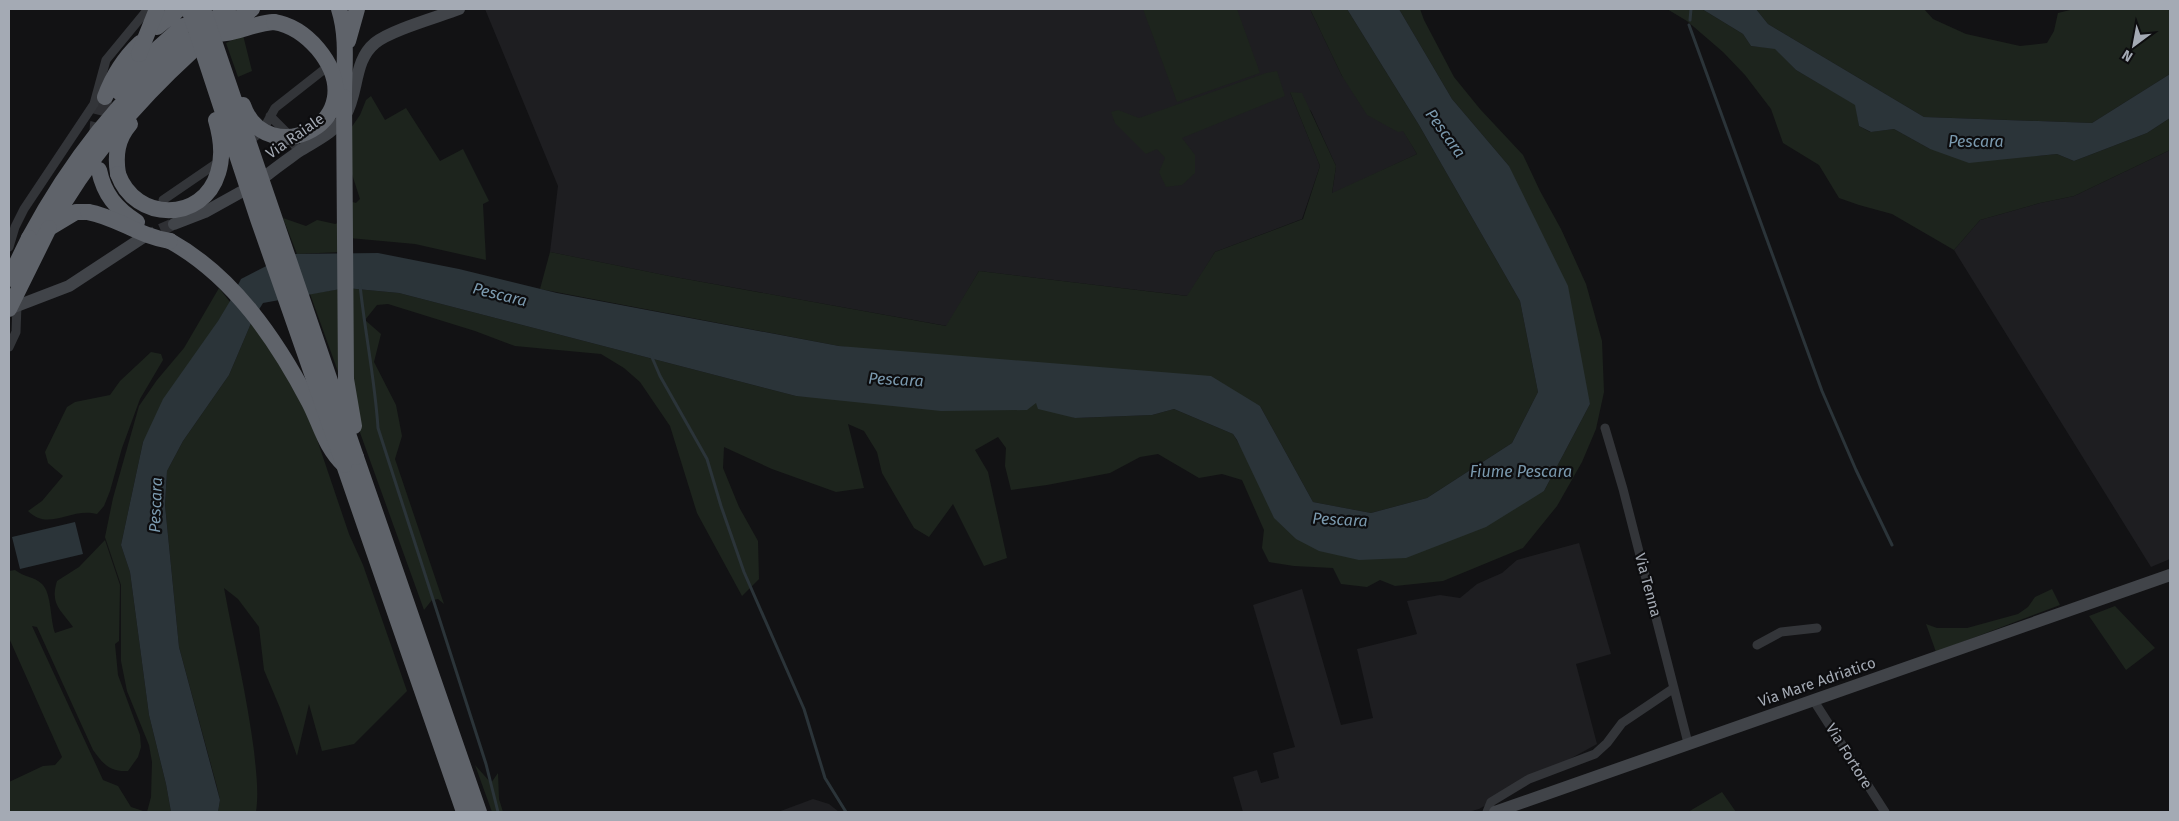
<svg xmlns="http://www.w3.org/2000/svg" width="2179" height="821" font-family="'Fira Sans',sans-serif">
  <rect width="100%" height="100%" fill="#121214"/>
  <path fill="#1e1e21" d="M 485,9 L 1310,9 L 1342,76 L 1403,130 L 1417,154 L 1332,194 L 1336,166 L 1311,111 L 1290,92 L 1320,166 L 1302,219 L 1215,252 L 1188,296 L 979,271 L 947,326 L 669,276 L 550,252 L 558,186 Z
    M 2170,150 L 2170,559 L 2151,567 L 1954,250 L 1980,220 L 2040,203 L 2074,196 Z
    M 1579,543 L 1611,654 L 1576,664 L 1597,744 L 1479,809 L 1468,812 L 1243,812 L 1233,777 L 1257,770 L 1261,783 L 1279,778 L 1273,753 L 1295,747 L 1253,605 L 1302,589 L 1341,725 L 1373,718 L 1357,649 L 1417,634 L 1407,601 L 1440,595 L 1460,598 L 1477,584 L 1502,573 L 1517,560 Z
    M 813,799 L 829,804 L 839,812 L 778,812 Z"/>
  <path fill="#1d241d" d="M 1143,9 L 1237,9 L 1260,73 L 1177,102 Z
    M 1310,9 L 1347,9 L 1419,125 L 1520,301 L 1538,392 L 1512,443 L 1427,498 L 1371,513 L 1313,502 L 1260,406 L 839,346 L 540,289 L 550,252 L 669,276 L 946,326 L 979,271 L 1187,296 L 1215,252 L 1303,219 L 1320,166 L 1290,92 L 1302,93 L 1336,166 L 1332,193 L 1417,154 L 1403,131 L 1398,132 L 1367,115 L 1342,76 Z
    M 1399,9 L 1420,9 L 1424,20 L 1454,77 L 1480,109 L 1523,155 L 1540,191 L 1561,229 L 1586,284 L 1602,341 L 1604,392 L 1596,429 L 1582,462 L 1557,506 L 1523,548 L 1443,581 L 1395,586 L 1380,580 L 1367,587 L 1341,584 L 1333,568 L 1294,566 L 1269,562 L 1262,548 L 1264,530 L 1242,480 L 1222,474 L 1199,478 L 1158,454 L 1140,457 L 1110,473 L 1047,485 L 1011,490 L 1005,466 L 1006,448 L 998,437 L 975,450 L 988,472 L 1007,558 L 984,566 L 953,504 L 929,537 L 914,528 L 882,473 L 877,452 L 864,431 L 848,424 L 864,488 L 836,492 L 772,469 L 724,447 L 723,468 L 739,507 L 758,541 L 759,579 L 742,596 L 697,513 L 670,426 L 640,382 L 624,368 L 601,354 L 515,346 L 475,331 L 388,304 L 377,305 L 365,320 L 381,334 L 374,362 L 396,405 L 402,436 L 395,459 L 444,604 L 438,599 L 432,600 L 424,610 L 310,294 L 346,288 L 399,293 L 796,396 L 1036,403 L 1075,418 L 1152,415 L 1174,409 L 1233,434 L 1296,539 L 1544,491 L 1590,404 L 1509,166 L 1452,99 Z
    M 1667,9 L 1702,9 L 1743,34 L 1751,46 L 1775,48 L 1796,70 L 1856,105 L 1859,126 L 1870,132 L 1894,129 L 1930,149 L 2037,156 L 2057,154 L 2074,161 L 2147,133 L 2170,118 L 2170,150 L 2074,196 L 2040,203 L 1980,220 L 1954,250 L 1892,214 L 1859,205 L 1839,198 L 1819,165 L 1783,143 L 1771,109 L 1745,75 L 1723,52 L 1687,21 Z
    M 1756,9 L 1924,9 L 1933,19 L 1966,34 L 2020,46 L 2047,43 L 2054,31 L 2058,13 L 2074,9 L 2170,9 L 2170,74 L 2092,123 L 1924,117 L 1768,24 Z
    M 243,35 L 252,71 L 238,77 L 226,43 Z
    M 1277,71 L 1285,96 L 1182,138 L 1195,155 L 1195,173 L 1182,185 L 1166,187 L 1159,172 L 1165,158 L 1157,149 L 1146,154 L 1115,123 L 1111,112 L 1118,110 L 1139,118 L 1266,73 Z
    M 371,96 L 385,120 L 406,108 L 440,161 L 463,149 L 489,201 L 483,204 L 486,260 L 415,244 L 349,238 L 349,201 L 356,203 L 360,199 L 350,168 L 351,128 L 360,115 L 366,100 Z
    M 283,218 L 306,226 L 317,220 L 335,224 L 341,222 L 342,252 L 297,254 Z
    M 219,288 L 230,302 L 143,442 L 121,545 L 130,572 L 149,715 L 166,784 L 171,812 L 147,812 L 151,797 L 152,762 L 149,745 L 127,691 L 121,661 L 121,585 L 105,537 L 113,498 L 139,406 L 157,380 L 184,348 Z
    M 252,321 L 304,401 L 349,534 L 363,565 L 407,691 L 354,744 L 322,751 L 309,704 L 297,756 L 280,708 L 264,670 L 259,627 L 238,599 L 224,588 C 234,642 247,696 254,751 C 256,771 259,792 256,812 L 218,812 L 220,800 L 217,787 L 179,647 L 165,505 L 167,471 L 183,441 L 229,375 Z
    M 151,352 L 161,354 L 163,360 L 140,399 L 122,448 L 110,491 L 104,506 L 97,514 C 70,507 49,532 28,511 L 42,501 L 63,476 L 48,463 L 45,452 L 67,407 L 75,402 L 110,395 L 120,381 Z
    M 105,540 L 120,585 L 119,641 L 115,644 L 118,675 L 140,735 L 141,747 L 138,757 L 128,771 C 110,772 103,764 93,750 L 37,627 L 32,626 L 103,780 L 118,786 L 131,807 L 146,812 L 9,812 L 9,782 L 43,766 L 55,765 L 62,757 L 9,638 L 9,571 L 15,570 C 24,577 35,577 42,584 C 52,594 50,620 55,633 L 73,627 C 60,609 50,604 57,581 L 79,567 Z
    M 2052,589 L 2060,605 L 1936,652 L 1926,624 L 1937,628 L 1967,628 L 2018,614 L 2028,607 L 2035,597 Z
    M 2115,606 L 2155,648 L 2126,670 L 2089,616 Z
    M 475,765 L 491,783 L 498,773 L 499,799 L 503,812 L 492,812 Z
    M 1722,792 L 1736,812 L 1688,812 Z"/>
  <path fill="#2b3439" d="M 1347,9 L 1399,9 L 1452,99 L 1509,166 L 1568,286 L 1590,404 L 1544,491 L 1486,527 L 1406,558 L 1359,560 L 1319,551 L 1296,539 L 1274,518 L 1237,440 L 1233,434 L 1174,409 L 1152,415 L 1075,418 L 1038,409 L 1036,403 L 1027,410 L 941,411 L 796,396 L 399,293 L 346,288 L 263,303 L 252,321 L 229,375 L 183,441 L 167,471 L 165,505 L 179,647 L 220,800 L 218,812 L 171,812 L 166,784 L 149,715 L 130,572 L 121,545 L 143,442 L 163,399 L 218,321 L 230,301 L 241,279 L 290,254 L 378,253 L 459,269 L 557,293 L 839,346 L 1211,376 L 1260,406 L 1313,502 L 1371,513 L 1427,498 L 1512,443 L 1538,392 L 1520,301 L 1419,125 Z
    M 1702,9 L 1756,9 L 1768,24 L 1924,117 L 2092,123 L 2170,74 L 2170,118 L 2147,133 L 2074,161 L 2057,154 L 1969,163 L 1930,149 L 1894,129 L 1871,132 L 1859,126 L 1855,105 L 1796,70 L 1775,49 L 1751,46 L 1743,34 Z
    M 75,522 L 83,554 L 20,569 L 12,537 Z"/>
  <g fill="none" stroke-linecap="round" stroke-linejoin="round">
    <path stroke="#2b3439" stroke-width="3" d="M 1690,20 L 1691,9
      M 1689,25 L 1822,391 L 1856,470 L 1892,545
      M 360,285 C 365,333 375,380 378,428 L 486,764 L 498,812
      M 651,355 L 660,376 L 707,459 L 721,506 L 744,572 L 804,709 L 825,778 L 846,812"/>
    <path stroke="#2f3034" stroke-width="12" stroke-dasharray="12 6" stroke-linecap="butt" d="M 144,237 L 174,224"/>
    <path stroke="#2f3034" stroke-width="16" stroke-dasharray="16 8" stroke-linecap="butt" d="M 97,139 L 98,124 L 105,97"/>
    <path stroke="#333539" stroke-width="9" d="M 270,116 L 287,133 L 299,152
      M 247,143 L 263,130 L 275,108 L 331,64
      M 163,200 L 220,161
      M 9,247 L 15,227 L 24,209 L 94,104 L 106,60 L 148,9
      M 9,347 L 16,332 L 17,305
      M 1605,428 L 1623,489 L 1688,743
      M 1757,645 L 1781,632 L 1817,628
      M 1814,701 L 1885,812
      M 1487,812 L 1491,802 L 1529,779 L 1595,754 L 1607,743 L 1622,723 L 1674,688"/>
    <path stroke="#414449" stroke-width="12" d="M 267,175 C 277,167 287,160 298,152 C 315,141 333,134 345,116 C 359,93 353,61 375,43 C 391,30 438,17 459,9
      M 174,224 L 205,212 L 241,192
      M 9,309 L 69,286 L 142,238
      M 1495,812 L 2170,575"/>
    <path stroke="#5f636a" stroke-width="16" d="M 339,9 C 348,37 344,67 344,97
      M 213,20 L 228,9
      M 157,27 L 179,9
      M 223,29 L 252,9
      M 215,34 C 235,35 253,23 274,22
      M 348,41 L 357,9
      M 119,92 L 146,59 L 183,26
      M 105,97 C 113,75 123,59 140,43
      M 99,170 C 104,194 116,209 137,222
      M 118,174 C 115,155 117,139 130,124
      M 51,227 L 76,212 L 88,212
      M 49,228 C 88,159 133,105 191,52
      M 29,238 C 71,160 120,98 187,40
      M 170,241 C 233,276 276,339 309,402 C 321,425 325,447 344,465 L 464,812
      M 356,457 L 479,812"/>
    <path stroke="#5f636a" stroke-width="16" d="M 189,9 L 258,219 L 344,465
      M 203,9 L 356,457
      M 139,54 L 157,9
      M 344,97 L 346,379 L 354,426
      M 243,105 C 266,173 378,122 318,49 C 306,35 293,25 274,22
      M 118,174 C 135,222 203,223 218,173 C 224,155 221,137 216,120
      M 88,212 C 117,217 138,236 170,241
      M 9,279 L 29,238
      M 9,309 L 49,228"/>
  </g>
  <g text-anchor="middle" stroke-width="4.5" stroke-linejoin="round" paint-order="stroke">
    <g font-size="15" fill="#a4aab4" stroke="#0d0d0f">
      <text transform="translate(295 136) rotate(-35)" y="5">Via Raiale</text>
      <text transform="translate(1648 585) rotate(75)" y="5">Via Tenna</text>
      <text transform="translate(1817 682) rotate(-19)" y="5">Via Mare Adriatico</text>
      <text transform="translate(1849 756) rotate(58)" y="5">Via Fortore</text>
    </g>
    <g font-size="16" font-style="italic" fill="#7b9aaf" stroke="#0d0d0f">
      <text transform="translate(1446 133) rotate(54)" y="6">Pescara</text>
      <text x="1976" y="147">Pescara</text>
      <text transform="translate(500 294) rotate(14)" y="6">Pescara</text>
      <text transform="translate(896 379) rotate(3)" y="6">Pescara</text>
      <text x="1521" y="477">Fiume Pescara</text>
      <text transform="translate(155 505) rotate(-88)" y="6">Pescara</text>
      <text transform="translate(1340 519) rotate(3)" y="6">Pescara</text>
    </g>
  </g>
  <rect width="2179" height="821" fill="none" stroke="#a4aab4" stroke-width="20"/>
  <g transform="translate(2134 45) rotate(212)" stroke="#0d0d0f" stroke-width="4" paint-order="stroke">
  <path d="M0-4L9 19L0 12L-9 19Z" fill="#a4aab4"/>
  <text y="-8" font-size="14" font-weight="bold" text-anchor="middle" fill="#a4aab4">N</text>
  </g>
</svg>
